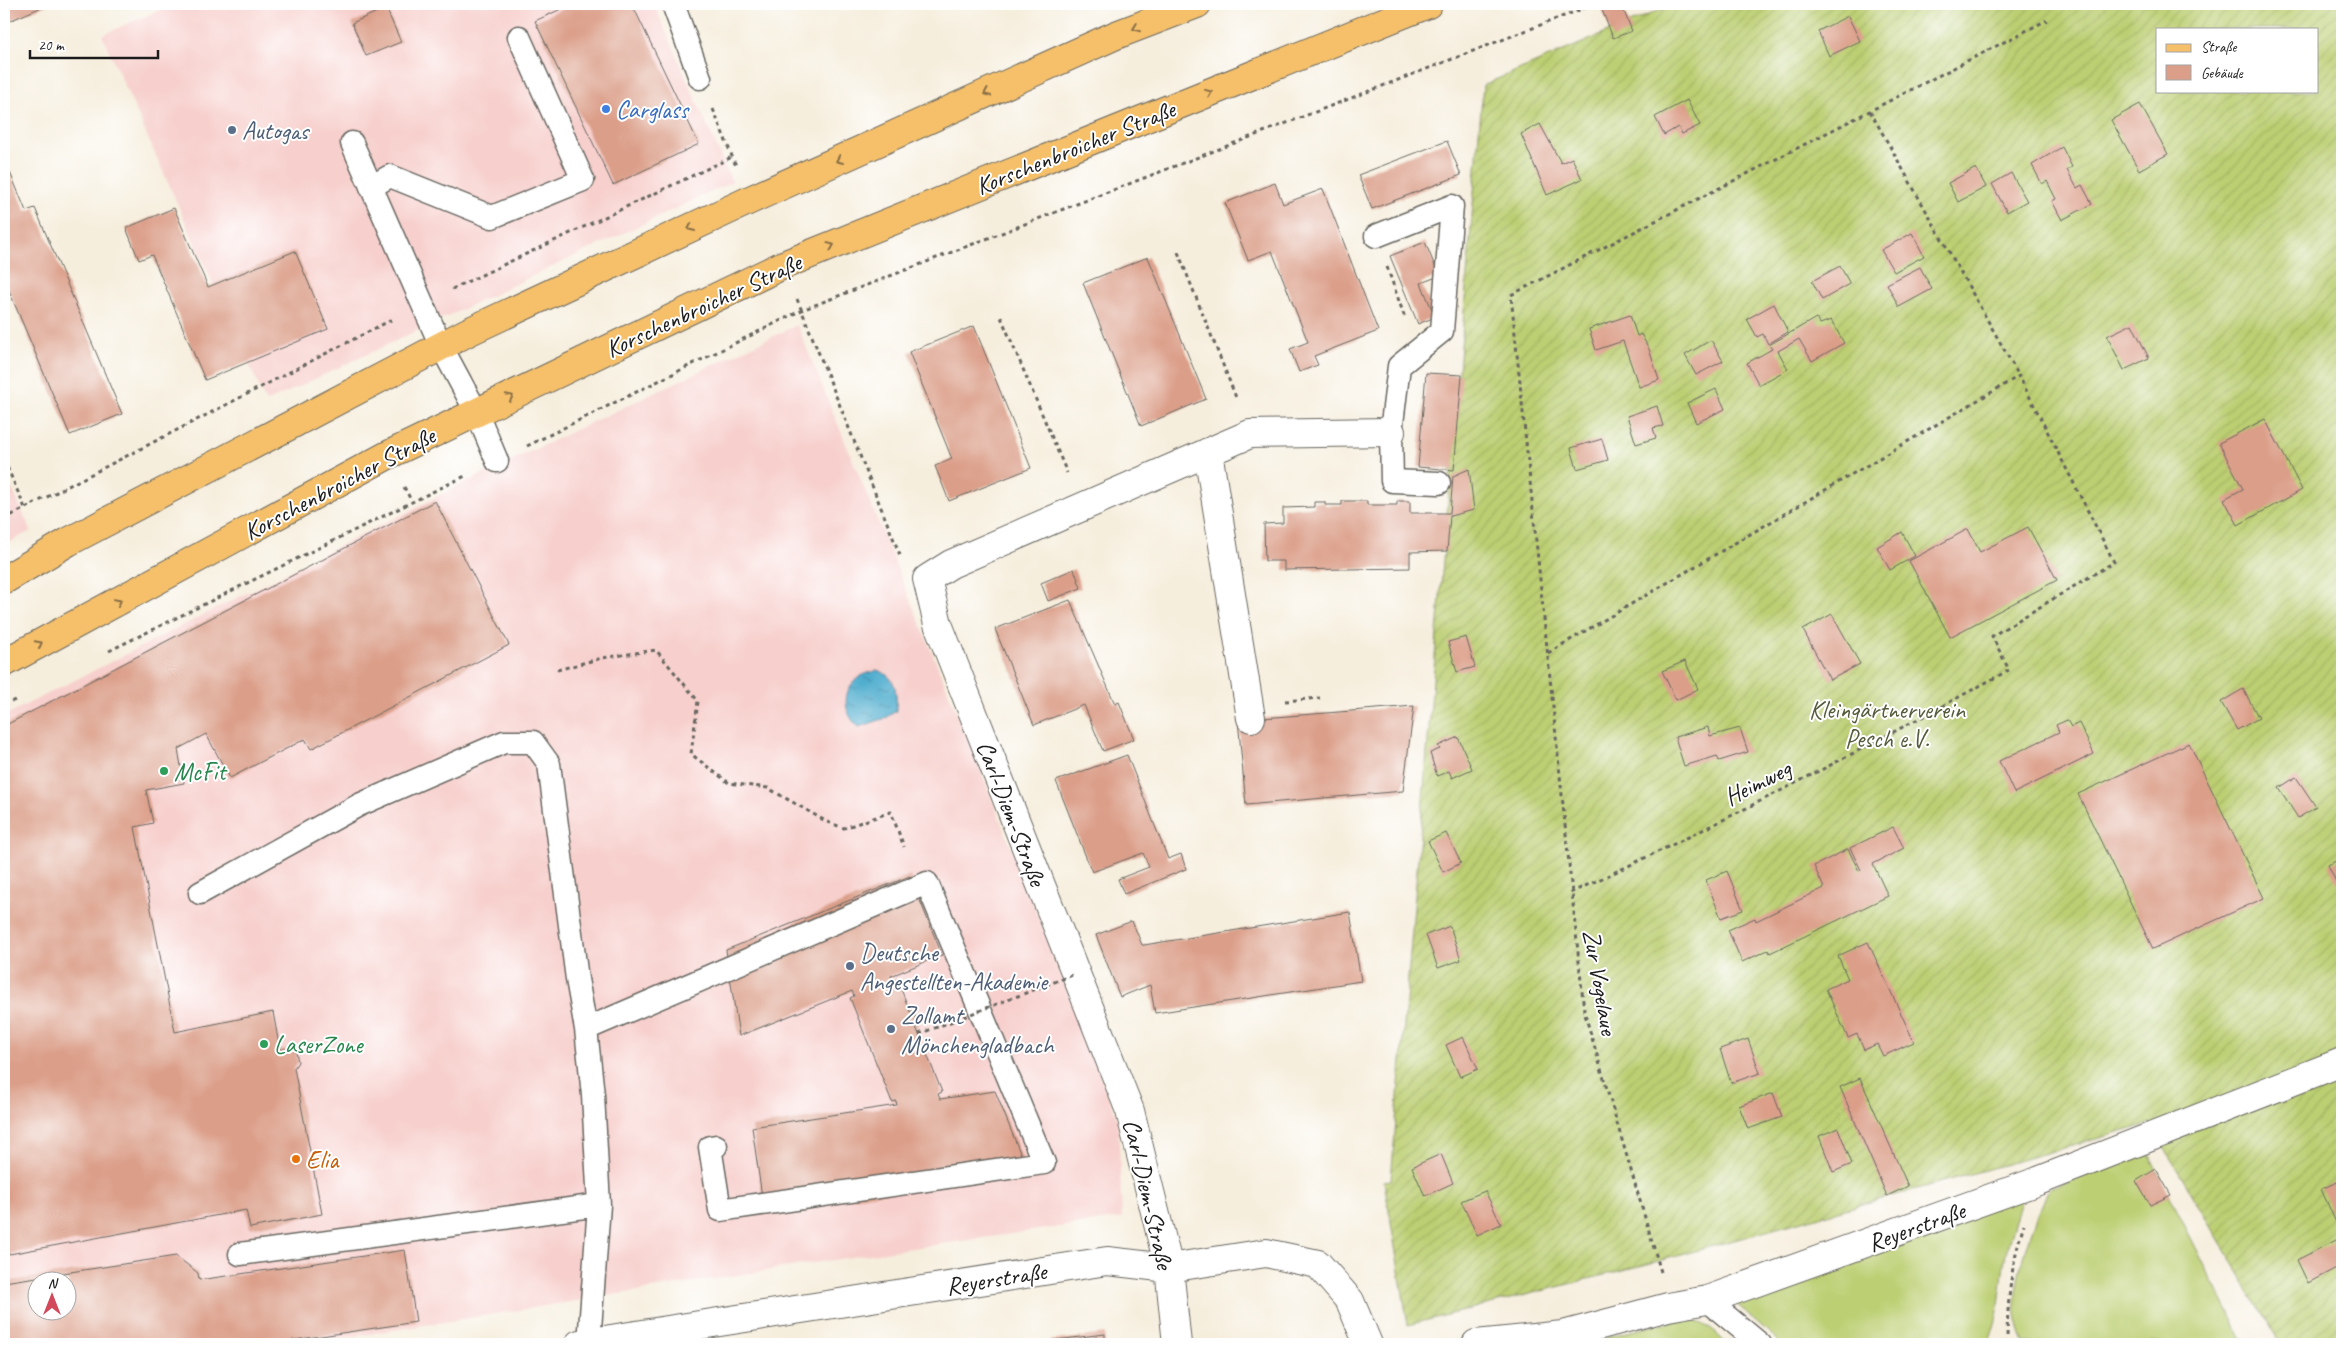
<svg xmlns="http://www.w3.org/2000/svg" width="2346" height="1348" font-family="Caveat,sans-serif">
  <defs>
    <pattern id="garden-furrows" width="10" height="10" patternUnits="userSpaceOnUse" patternTransform="scale(1.25)"><rect width="10" height="10" fill="#bccf72"/><path d="M-1 1l2-2M0 10L10 0M9 11l2-2" fill="none" stroke="#a1b162"/></pattern>
    <pattern id="water-ripples" width="26" height="14" patternUnits="userSpaceOnUse" patternTransform="scale(1.25)"><rect width="26" height="14" fill="#51aecf"/><path d="M2 4q2-2 4 0t4 0M15 11q2-2 4 0t4 0" fill="none" stroke="#428da7"/></pattern>
  </defs>
  <rect width="100%" height="100%" fill="#fff"/>
  <filter id="ink" filterUnits="userSpaceOnUse"><feTurbulence type="fractalNoise" baseFrequency=".02" numOctaves="2"/><feDisplacementMap in="SourceGraphic" scale="10" xChannelSelector="R" yChannelSelector="G"/><feConvolveMatrix kernelMatrix="1 2 1 2 8 2 1 2 1" color-interpolation-filters="sRGB"/></filter>
  <filter id="wash" filterUnits="userSpaceOnUse"><feTurbulence type="fractalNoise" baseFrequency=".0096" numOctaves="4" result="noise"/><feDisplacementMap in="SourceGraphic" scale="20" xChannelSelector="R" yChannelSelector="G"/><feGaussianBlur stdDeviation="1.12" result="paint"/><feColorMatrix in="noise" values="0 0 0 0 0 0 0 0 0 0 0 0 0 0 0 0 0 1.4 0 .05"/><feComposite in="paint" operator="in"/></filter>
  <g filter="url(#wash)">
    <rect width="100%" height="100%" fill="#f6eedd"/>
    <path fill="#f7d0cd" fill-rule="evenodd" d="M 173,4 L 654,4 L 732,182 L 266,402 L 102,35 Z
      M 797,325 L 985,781 L 1118,1120 L 1122,1218 L 864,1255 L 306,1344 L 4,1344 L 4,716 L 464,483 ZM 38,1280 L 68,1280 L 68,1310 L 38,1310 Z
      M 4,471 L 31,531 L 4,545 Z"/>
    <path fill="#bccf72" stroke="#6c7647" d="M 2148,1152 L 2244,1344 L 2024,1344 C 2020,1332 2015,1316 2015,1303 C 2017,1263 2034,1224 2049,1188 Z
      M 2023,1196 C 2016,1216 2009,1237 2005,1258 C 2000,1288 2001,1318 1987,1344 L 1782,1344 L 1732,1300 Z
      M 1682,1319 C 1703,1320 1713,1330 1727,1344 L 1598,1344 L 1610,1336 Z"/>
    <path fill="url(#garden-furrows)" stroke="#6c7647" fill-rule="evenodd" d="M 1674,4 L 2342,4 L 2342,1344 L 2281,1344 L 2150,1124 L 1659,1261 L 1408,1325 L 1384,1181 L 1391,1180 L 1483,85 ZM 2157,29 L 2317,29 L 2317,91 L 2157,91 Z"/>
    <path fill="url(#water-ripples)" stroke="#366576" d="M 877,670 C 897,676 897,693 896,711 L 886,718 L 859,727 C 843,714 841,691 858,678 C 863,674 872,672 877,670 Z"/>
    <g id="blocks">
      <path fill="#db9f89" fill-rule="evenodd" d="M 4,4 L 49,4 L 7,22 L 4,14 Z
        M 572,4 L 632,4 L 699,144 L 613,185 L 535,21 Z
        M 1618,4 L 1621,4 L 1632,31 L 1613,38 L 1602,10 Z
        M 386,8 L 401,42 L 366,56 L 352,23 Z
        M 1848,16 L 1860,41 L 1829,56 L 1818,31 Z
        M 1687,100 L 1700,125 L 1682,134 L 1678,127 L 1664,135 L 1655,117 Z
        M 2140,104 L 2168,154 L 2139,170 L 2111,120 Z
        M 1540,124 L 1561,163 L 1572,158 L 1582,179 L 1547,195 L 1521,134 Z
        M 1447,141 L 1461,175 L 1372,209 L 1358,175 Z
        M 2062,147 L 2072,167 L 2067,170 L 2077,188 L 2082,185 L 2092,204 L 2062,220 L 2052,201 L 2056,199 L 2047,181 L 2042,184 L 2032,165 Z
        M 4,158 L 26,211 L 35,208 L 122,414 L 70,435 L 4,279 Z
        M 1976,168 L 1986,187 L 1958,202 L 1948,183 Z
        M 2011,173 L 2027,201 L 2007,212 L 1992,184 Z
        M 1275,183 L 1283,204 L 1323,189 L 1378,331 L 1314,356 L 1318,365 L 1299,372 L 1290,349 L 1308,342 L 1272,251 L 1248,260 L 1225,203 Z
        M 174,208 L 208,287 L 295,251 L 328,329 L 205,380 L 152,255 L 139,260 L 126,228 Z
        M 1912,233 L 1924,256 L 1894,272 L 1881,250 Z
        M 1425,242 L 1439,276 L 1421,283 L 1435,317 L 1418,324 L 1390,256 Z
        M 1148,257 L 1206,399 L 1141,426 L 1083,283 Z
        M 1840,266 L 1850,284 L 1822,300 L 1812,281 Z
        M 1920,267 L 1932,289 L 1899,307 L 1887,284 Z
        M 1774,304 L 1788,332 L 1768,344 L 1763,334 L 1757,337 L 1747,319 Z
        M 1630,315 L 1637,336 L 1641,334 L 1649,349 L 1659,380 L 1639,387 L 1623,341 L 1596,350 L 1589,329 Z
        M 1816,318 L 1820,324 L 1831,320 L 1844,343 L 1812,361 L 1799,339 L 1778,351 L 1788,369 L 1759,385 L 1747,363 L 1772,349 L 1769,345 Z
        M 2132,324 L 2149,358 L 2124,370 L 2107,336 Z
        M 974,326 L 1031,468 L 949,501 L 935,466 L 952,459 L 909,352 Z
        M 1711,340 L 1723,361 L 1696,375 L 1685,355 Z
        M 1426,373 L 1462,375 L 1454,470 L 1418,467 Z
        M 1716,389 L 1725,409 L 1696,423 L 1687,403 Z
        M 1657,406 L 1663,426 L 1653,428 L 1656,438 L 1636,444 L 1627,416 Z
        M 2265,419 L 2302,490 L 2238,525 L 2224,499 L 2243,489 L 2219,443 Z
        M 1602,439 L 1608,460 L 1577,469 L 1571,448 Z
        M 1469,469 L 1474,510 L 1450,516 L 1447,551 L 1410,552 L 1410,568 L 1284,570 L 1284,561 L 1265,561 L 1264,524 L 1283,523 L 1283,508 L 1314,507 L 1314,502 L 1325,502 L 1325,505 L 1342,505 L 1342,501 L 1367,501 L 1367,505 L 1397,505 L 1397,501 L 1410,501 L 1410,513 L 1450,513 L 1453,476 Z
        M 435,501 L 509,645 L 311,749 L 305,739 L 230,778 L 206,734 L 178,749 L 184,783 L 146,790 L 153,823 L 135,827 L 175,1032 L 273,1012 L 280,1050 L 290,1048 L 296,1052 L 298,1062 L 294,1068 L 322,1214 L 250,1228 L 246,1210 L 4,1255 L 4,726 Z
        M 2028,527 L 2057,580 L 1950,637 L 1909,561 L 1968,529 L 1980,552 Z
        M 1902,532 L 1915,556 L 1890,570 L 1877,547 Z
        M 1074,569 L 1081,588 L 1048,601 L 1041,583 Z
        M 1070,600 L 1115,704 L 1119,702 L 1134,739 L 1103,751 L 1084,705 L 1034,725 L 995,629 Z
        M 1832,614 L 1860,664 L 1830,680 L 1803,630 Z
        M 1466,637 L 1475,667 L 1457,672 L 1448,642 Z
        M 1685,661 L 1698,689 L 1676,700 L 1662,671 Z
        M 2243,689 L 2259,718 L 2237,730 L 2221,702 Z
        M 1414,706 L 1403,791 L 1246,805 L 1238,720 Z
        M 2067,720 L 2071,727 L 2079,723 L 2094,754 L 2014,793 L 1999,761 L 2059,732 L 2056,725 Z
        M 1708,727 L 1710,736 L 1740,728 L 1748,752 L 1719,761 L 1717,756 L 1684,766 L 1675,737 Z
        M 1458,737 L 1472,769 L 1452,778 L 1449,771 L 1437,776 L 1430,753 L 1440,749 L 1438,746 Z
        M 2189,743 L 2264,898 L 2153,949 L 2078,794 Z
        M 1127,755 L 1168,859 L 1181,854 L 1186,869 L 1124,894 L 1118,879 L 1149,867 L 1143,853 L 1092,872 L 1056,781 Z
        M 2296,777 L 2316,807 L 2298,818 L 2279,788 Z
        M 1893,827 L 1904,848 L 1873,864 L 1888,896 L 1770,953 L 1768,950 L 1742,962 L 1728,930 L 1755,918 L 1756,921 L 1824,888 L 1814,866 L 1848,849 L 1859,871 L 1861,870 L 1850,848 Z
        M 1446,833 L 1461,863 L 1443,872 L 1428,841 Z
        M 2342,858 L 2342,894 L 2328,865 Z
        M 1727,871 L 1743,910 L 1721,918 L 1706,880 Z
        M 910,876 L 942,955 L 891,976 L 893,981 L 897,979 L 910,1012 L 913,1010 L 919,1025 L 916,1027 L 942,1092 L 938,1094 L 940,1099 L 995,1091 L 1028,1172 L 764,1211 L 752,1127 L 897,1105 L 896,1101 L 892,1102 L 850,998 L 854,996 L 852,991 L 739,1036 L 726,950 Z
        M 1350,912 L 1361,981 L 1155,1013 L 1150,985 L 1120,997 L 1096,935 L 1132,921 L 1142,945 L 1144,945 Z
        M 1450,926 L 1461,960 L 1438,968 L 1426,935 Z
        M 1868,942 L 1914,1042 L 1883,1056 L 1877,1044 L 1864,1050 L 1857,1034 L 1848,1038 L 1826,989 L 1848,979 L 1838,956 Z
        M 1463,1037 L 1478,1069 L 1460,1077 L 1446,1045 Z
        M 1748,1039 L 1760,1073 L 1731,1083 L 1720,1049 Z
        M 1860,1078 L 1908,1186 L 1887,1196 L 1840,1087 Z
        M 1773,1093 L 1782,1117 L 1748,1129 L 1739,1106 Z
        M 1838,1128 L 1852,1164 L 1833,1172 L 1819,1136 Z
        M 1441,1154 L 1453,1183 L 1425,1196 L 1412,1167 Z
        M 2156,1169 L 2171,1195 L 2150,1205 L 2136,1181 Z
        M 2342,1180 L 2342,1225 L 2338,1227 L 2321,1189 Z
        M 1485,1191 L 1501,1224 L 1477,1235 L 1461,1201 Z
        M 2342,1237 L 2342,1265 L 2308,1283 L 2297,1260 Z
        M 405,1250 L 416,1322 L 267,1344 L 4,1344 L 4,1282 L 176,1256 L 198,1273 L 199,1280 ZM 38,1280 L 68,1280 L 68,1310 L 38,1310 Z
        M 1105,1334 L 1105,1344 L 1048,1344 L 1048,1341 Z"/>
    </g>
  </g>
  <g filter="url(#ink)">
    <use href="#blocks" fill-opacity="0" stroke="#686660" stroke-width="1"/>
    <g fill="none" stroke-linecap="round" stroke-linejoin="round">
      <defs>
        <path id="service" d="M 673,4 L 700,78
          M 352,143 L 441,346 L 477,413 L 497,461
          M 371,187 L 390,176 L 492,217 L 583,180 L 519,37
          M 1376,236 L 1452,206 L 1442,331 L 1399,366 L 1391,432 L 1392,481 L 1439,483
          M 200,893 L 359,805 L 504,742 L 533,742 L 549,764 L 577,979 L 586,1029 L 593,1095 L 599,1205 L 589,1343
          M 586,1029 L 927,883 L 1044,1163 L 720,1210 L 710,1147 L 716,1146
          M 240,1254 L 599,1205
          M 1707,1300 L 1760,1344"/>
        <path id="minor" d="M 1208,452 L 1251,718
          M 579,1344 L 1107,1261 L 1169,1268 L 1266,1253 L 1318,1264 L 1350,1301 L 1368,1344
          M 1177,1344 L 1169,1268 L 1130,1111 L 938,624 L 927,579 L 951,564 L 1250,434 L 1391,432
          M 1476,1344 L 1563,1335 L 1668,1307 L 1707,1300 L 2038,1181 L 2342,1062"/>
        <path id="primary" d="M 4,580 L 68,542 L 468,332 L 750,200 L 1116,35 L 1197,4
          M 4,663 L 388,455 L 781,266 L 1428,4"/>
      </defs>
      <use href="#service" stroke="#686660" stroke-width="25"/>
      <use href="#minor" stroke="#686660" stroke-width="30"/>
      <use href="#primary" stroke="#686660" stroke-width="30"/>
      <path stroke="#686660" stroke-width="3" stroke-dasharray="4 4" stroke-linecap="butt" d="M 713,109 L 736,166
        M 1870,111 L 2019,376
        M 1178,252 L 1237,400
        M 1387,267 L 1405,318
        M 452,289 L 732,157
        M 797,299 L 900,555
        M 1001,317 L 1067,473
        M 527,446 L 802,310 L 1595,4
        M 4,460 L 25,508
        M 404,487 L 412,502
        M 4,519 L 393,319
        M 109,651 L 467,475
        M 1548,653 L 2019,376 L 2114,562 L 1992,636 L 2009,670 C 1865,748 1719,825 1570,893
        M 557,670 L 602,658 L 656,650 L 698,701 L 691,754 L 729,783 L 768,788 L 827,822 L 844,828 L 891,812 L 904,847
        M 1285,701 L 1320,698
        M 4,705 L 15,700
        M 1661,1272 L 1584,1011 L 1511,295 L 2047,20
        M 2007,1344 C 2007,1303 2011,1264 2024,1224"/>
      <use href="#service" stroke="#fff" stroke-width="22"/>
      <use href="#minor" stroke="#fff" stroke-width="28"/>
      <use href="#primary" stroke="#f6c06b" stroke-width="28"/>
      <path stroke="#686660" stroke-width="3" stroke-dasharray="4 4" stroke-linecap="butt" d="M 919,1034 L 1075,974"/>
    </g>
    <defs><path id="oneway-chevron" d="M-2-3.5L2.5 0L-2 3.5" fill="none" stroke-width="1.6" stroke-linecap="round" stroke-linejoin="round" transform="scale(1.25)"/></defs>
    <g stroke="#896e44">
      <use href="#oneway-chevron" transform="translate(1136 28) rotate(159)"/>
      <use href="#oneway-chevron" transform="translate(987 93) rotate(156)"/>
      <use href="#oneway-chevron" transform="translate(1209 93) rotate(-22)"/>
      <use href="#oneway-chevron" transform="translate(839 160) rotate(156)"/>
      <use href="#oneway-chevron" transform="translate(691 228) rotate(155)"/>
      <use href="#oneway-chevron" transform="translate(831 246) rotate(-22)"/>
      <use href="#oneway-chevron" transform="translate(510 397) rotate(-26)"/>
      <use href="#oneway-chevron" transform="translate(118 602) rotate(-28)"/>
      <use href="#oneway-chevron" transform="translate(39 644) rotate(-28)"/>
    </g>
  </g>
  <circle fill="#3f7fe0" stroke="#fff" stroke-width="2" cx="606" cy="109" r="5"/>
  <g fill="#5c6f8a" stroke="#fff" stroke-width="2">
    <circle cx="232" cy="130" r="5"/>
    <circle cx="850" cy="966" r="5"/>
    <circle cx="891" cy="1029" r="5"/>
  </g>
  <g fill="#2e9e5b" stroke="#fff" stroke-width="2">
    <circle cx="164" cy="771" r="5"/>
    <circle cx="264" cy="1044" r="5"/>
  </g>
  <circle fill="#e8710a" stroke="#fff" stroke-width="2" cx="296" cy="1159" r="5"/>
  <g text-anchor="middle" stroke-width="4" stroke-linejoin="round" paint-order="stroke">
    <g font-size="25" fill="#366cbe" stroke="#fff" text-anchor="start">
      <text x="616" y="118">Carglass</text>
    </g>
    <g font-size="25" fill="#4e5e75" stroke="#fff" text-anchor="start">
      <text x="242" y="139">Autogas</text>
      <text x="860" y="961">Deutsche<tspan x="860" dy="29">Angestellten-Akademie</tspan></text>
      <text x="901" y="1024">Zollamt<tspan x="901" dy="29">Mönchengladbach</tspan></text>
    </g>
    <g font-size="25" fill="#1c1c1c" stroke="#fff">
      <text transform="translate(1075 147) rotate(-22)" y="9">Korschenbroicher Straße</text>
      <text transform="translate(703 305) rotate(-25)" y="9">Korschenbroicher Straße</text>
      <text transform="translate(339 483) rotate(-28)" y="9">Korschenbroicher Straße</text>
      <text transform="translate(1757 782) rotate(-27)" y="9">Heimweg</text>
      <text transform="translate(1012 813) rotate(69)" y="9">Carl-Diem-Straße</text>
      <text transform="translate(1601 982) rotate(80)" y="9">Zur Vogelaue</text>
      <text transform="translate(1149 1194) rotate(77)" y="9">Carl-Diem-Straße</text>
      <text transform="translate(1916 1226) rotate(-20)" y="9">Reyerstraße</text>
      <text transform="translate(996 1278) rotate(-9)" y="9">Reyerstraße</text>
    </g>
    <g font-size="25" fill="#545b3a" stroke="#fff">
      <text x="1887" y="718">Kleingärtnerverein<tspan x="1887" dy="29">Pesch e.V.</tspan></text>
    </g>
    <g font-size="25" fill="#27864d" stroke="#fff" text-anchor="start">
      <text x="174" y="780">McFit</text>
      <text x="274" y="1053">LaserZone</text>
    </g>
    <g font-size="25" fill="#c56008" stroke="#fff" text-anchor="start">
      <text x="306" y="1168">Elia</text>
    </g>
  </g>
  <rect width="2346" height="1348" fill="none" stroke="#fff" stroke-width="20"/>
  <rect x="2156" y="28" width="162" height="65" fill="#ffffff" stroke="#a4a4a4"/>
  <rect x="2166" y="44" width="25" height="8" fill="#f6c06b" stroke="#a4a4a4"/>
  <text x="2201" y="52" font-size="15" fill="#1c1c1c">Straße</text>
  <rect x="2166" y="65" width="25" height="15" fill="#db9f89" stroke="#a4a4a4"/>
  <text x="2201" y="78" font-size="15" fill="#1c1c1c">Gebäude</text>
  <g transform="translate(52 1296)"><circle r="24" fill="#ffffff" stroke="#a4a4a4"/>
  <path d="M0-4L9 19L0 12L-9 19Z" fill="#d1495b"/>
  <text y="-8" font-size="14" font-weight="bold" text-anchor="middle" fill="#1c1c1c">N</text>
  </g>
  <path d="M30 50v8h128v-8" fill="none" stroke="#1c1c1c" stroke-width="2.5"/>
  <text x="38" y="50" font-size="15" fill="#1c1c1c" stroke="#ffffff" stroke-width="4" paint-order="stroke">20 m</text>
</svg>
